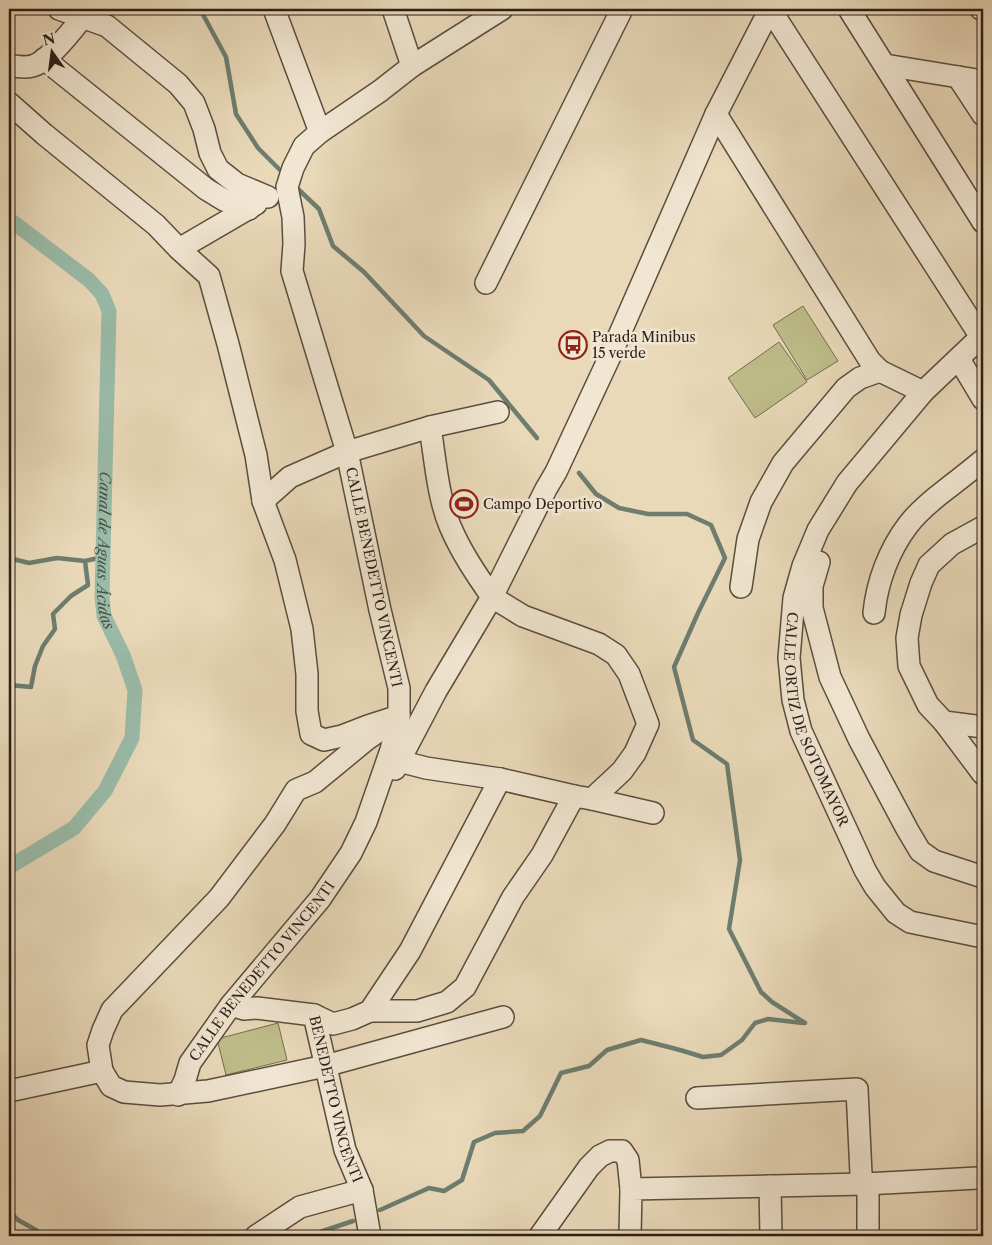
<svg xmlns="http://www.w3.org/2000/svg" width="992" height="1245" font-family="'Libre Caslon Text',serif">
  <rect width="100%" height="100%" fill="#e9d9b9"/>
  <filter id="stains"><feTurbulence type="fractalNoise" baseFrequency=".004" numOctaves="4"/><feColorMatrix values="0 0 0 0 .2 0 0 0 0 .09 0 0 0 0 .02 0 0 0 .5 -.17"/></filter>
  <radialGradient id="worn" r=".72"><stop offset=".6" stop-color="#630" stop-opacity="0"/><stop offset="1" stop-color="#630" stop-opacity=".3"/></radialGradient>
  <path fill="#bebd8a" stroke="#746e50" d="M 803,306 L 838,361 L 807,380 L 773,325 Z
    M 779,342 L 807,382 L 755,418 L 728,378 Z
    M 278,1023 L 287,1060 L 226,1075 L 217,1039 Z"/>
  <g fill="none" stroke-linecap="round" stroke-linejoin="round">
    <path stroke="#6d7d6f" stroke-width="4.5" d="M 200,9 L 226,57 L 236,114 L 258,148 L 281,171
      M 298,189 L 319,209 L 333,246 L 364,272 L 424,336 L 489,380 L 537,438
      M 579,473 L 596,494 L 619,508 L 648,514 L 687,514 L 711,525 L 725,558 L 698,613 L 674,667 L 693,740 L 727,764 L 740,860 L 729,929 L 761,992 L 772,1002 L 805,1023
      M 9,558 L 29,563 L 57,558 L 85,561 L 103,557
      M 9,685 L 31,687 L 35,666 L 43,646 L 55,629 L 53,614 L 71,596 L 88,585 L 85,561
      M 380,1210 L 429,1188 L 444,1191 L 462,1180 L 474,1142 L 495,1133 L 523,1131 L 540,1116 L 561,1073 L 589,1066 L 607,1050 L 641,1040 L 680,1050 L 703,1057 L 721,1055 L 742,1040 L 755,1023 L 768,1019 L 803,1023
      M 9,1211 L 18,1220 L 36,1230 L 43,1236
      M 308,1236 L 353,1221"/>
    <path stroke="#99bba9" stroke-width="15" id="s1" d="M 9,219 L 89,280 L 102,294 L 109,311 L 102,596 L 104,616 L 123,655 L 135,690 L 132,738 L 105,791 L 74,828 L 9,867"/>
    <defs>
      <g id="minor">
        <path d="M 59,9 L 107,26 L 178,84 L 194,103 L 204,129 L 210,153 L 218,169 L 237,184 L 268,197"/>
        <path d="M 274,9 L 320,132"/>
        <path d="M 393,9 L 412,66"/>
        <path d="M 770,9 L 981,337"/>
        <path d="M 849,9 L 983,222"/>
        <path d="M 981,9 L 983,9"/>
        <path d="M 44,59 L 206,189 L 224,200 L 249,209"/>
        <path d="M 9,65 C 19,67 30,69 39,63 C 52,56 80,22 88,9"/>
        <path d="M 885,65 L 983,81"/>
        <path d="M 958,77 L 983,115"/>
        <path d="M 9,103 L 44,134 L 156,225 L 179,249 L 209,276 L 228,344 L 256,455 L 263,501 L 285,560 L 302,629 L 307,674 L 307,711 L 311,734 L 324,740 L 342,736 L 368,726 L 399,716"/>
        <path d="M 716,114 L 870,361 L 880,371 L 923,392"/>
        <path d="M 179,249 L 256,204"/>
        <path d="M 486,283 L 622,9"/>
        <path id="s2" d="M 983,335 L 923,392 L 847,483 L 818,530 L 803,566 L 794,598 L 789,658 L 793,700 L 801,731 L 865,870 L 875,887 L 896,913 L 910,922 L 983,937"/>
        <path d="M 959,359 L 983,399"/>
        <path d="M 263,501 L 290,477 L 347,452 L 430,427"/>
        <path d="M 983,527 L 952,544 L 929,565 L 921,583 L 911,615 L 907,638 L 909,666 L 928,705 L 944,722 L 983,727"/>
        <path d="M 819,562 L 812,586 L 812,608 L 830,677 L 859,739 L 907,829 L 920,851 L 934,861 L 983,877"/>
        <path d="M 741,587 L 748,539 L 761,502 L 783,463 L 846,388 L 860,378 L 880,371"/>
        <path d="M 874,613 C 877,582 889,550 908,525 C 918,512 931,501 944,491 C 957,481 970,471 983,460"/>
        <path d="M 944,722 L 983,774"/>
        <path d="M 399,761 L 426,768 L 500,779 L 574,796 L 592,799 L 653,813"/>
        <path d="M 395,769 L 436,691 L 492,597 C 476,574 461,552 450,526 C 438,498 435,458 430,427 L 498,412"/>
        <path d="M 592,799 L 622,771 L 635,753 L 648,724 L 629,674 L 616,655 L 599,644 L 523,616 L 492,597 L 546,489 L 556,472 L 611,354 L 716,114 L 770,9"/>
        <path id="s3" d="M 231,1005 L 244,1009 L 257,1008 L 314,1015 L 345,1150 L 362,1190 L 370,1236"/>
        <path d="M 370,1011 L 417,1011 L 447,1002 L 465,987 L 513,897 L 542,855 L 574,796"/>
        <path d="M 314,1015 L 333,1024 L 352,1019 L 370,1011 L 410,951 L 500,779"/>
        <path d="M 102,1071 L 98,1045 L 103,1030 L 112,1010 L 219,898 L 275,824 L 296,790 L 315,782 L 366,740 L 383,728"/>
        <path d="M 9,1091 L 102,1071 L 111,1086 L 124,1092 L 160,1095 L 208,1091 L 325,1066 L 503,1017"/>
        <path id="s4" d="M 178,1095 L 185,1080 L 190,1063 L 231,1005 L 320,899 L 351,853 L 366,822 L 391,750 L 399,716 L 399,688 L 380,610 L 347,452 L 292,271 L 294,244 L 293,217 L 287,187 L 293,168 L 304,146 L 320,132 L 380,91 L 412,66 L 502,9"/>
        <path d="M 697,1098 L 857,1089 L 861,1174 L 868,1194 L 868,1236"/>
        <path d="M 770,1186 L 771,1236"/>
        <path d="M 256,1236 L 300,1207 L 362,1190"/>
        <path d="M 540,1236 L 589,1167 L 600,1156 L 610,1151 L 622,1151 L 628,1160 L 631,1189"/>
        <path d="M 630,1236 L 631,1189 L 865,1184 L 978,1178"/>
      </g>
    </defs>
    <use href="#minor" stroke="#5a4e40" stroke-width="24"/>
    <use href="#minor" stroke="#f1e6d2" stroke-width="21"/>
  </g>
  <defs>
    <symbol id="bus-ring" viewBox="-11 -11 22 22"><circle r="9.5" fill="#f1e6d2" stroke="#8f2418" stroke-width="1.5"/><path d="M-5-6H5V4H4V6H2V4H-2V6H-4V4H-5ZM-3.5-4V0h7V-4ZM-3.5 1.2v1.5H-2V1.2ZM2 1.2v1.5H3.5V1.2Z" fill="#8f2418"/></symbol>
    <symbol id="stadium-ring" viewBox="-11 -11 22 22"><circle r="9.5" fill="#f1e6d2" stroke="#8f2418" stroke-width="1.5"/><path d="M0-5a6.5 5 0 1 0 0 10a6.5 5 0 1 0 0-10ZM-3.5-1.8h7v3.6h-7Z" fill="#8f2418"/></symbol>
  </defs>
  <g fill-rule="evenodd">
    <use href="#bus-ring" x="557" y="329" width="32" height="32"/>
    <use href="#stadium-ring" x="448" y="488" width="32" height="32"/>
  </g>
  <g text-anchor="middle" stroke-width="5" stroke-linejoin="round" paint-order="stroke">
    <g font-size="14" fill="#2b1f17" stroke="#f1e6d2" text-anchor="start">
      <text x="592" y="342">Parada Minibus<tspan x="592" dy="16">15 verde</tspan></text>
      <text x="483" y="509">Campo Deportivo</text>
    </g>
    <g font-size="14" fill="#2b1f17" stroke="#f1e6d2">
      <text transform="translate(374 577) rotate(78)" y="5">CALLE BENEDETTO VINCENTI</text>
      <text dy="5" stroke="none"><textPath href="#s2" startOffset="455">CALLE ORTIZ DE SOTOMAYOR</textPath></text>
      <text dy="5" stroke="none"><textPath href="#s4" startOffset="151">CALLE BENEDETTO VINCENTI</textPath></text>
      <text dy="5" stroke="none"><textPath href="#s3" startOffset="171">BENEDETTO VINCENTI</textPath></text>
    </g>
    <g font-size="15" font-style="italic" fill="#4c4e43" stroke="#f1e6d2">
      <text dy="5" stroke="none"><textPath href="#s1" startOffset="378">Canal de Aguas Ácidas</textPath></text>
    </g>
  </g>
  <rect width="992" height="1245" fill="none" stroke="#e9d9b9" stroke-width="30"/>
  <rect x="10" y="10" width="972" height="1225" fill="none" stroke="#2b1f17" stroke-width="2.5"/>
  <rect x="15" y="15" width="962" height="1215" fill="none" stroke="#2b1f17"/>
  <g transform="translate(52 52) rotate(346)" stroke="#f1e6d2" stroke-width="4" paint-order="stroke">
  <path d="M0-4L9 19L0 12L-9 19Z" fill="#2b1f17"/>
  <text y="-8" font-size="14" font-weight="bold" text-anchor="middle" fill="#2b1f17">N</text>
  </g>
  <rect width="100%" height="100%" filter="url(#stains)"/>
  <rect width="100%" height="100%" fill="url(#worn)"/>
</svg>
